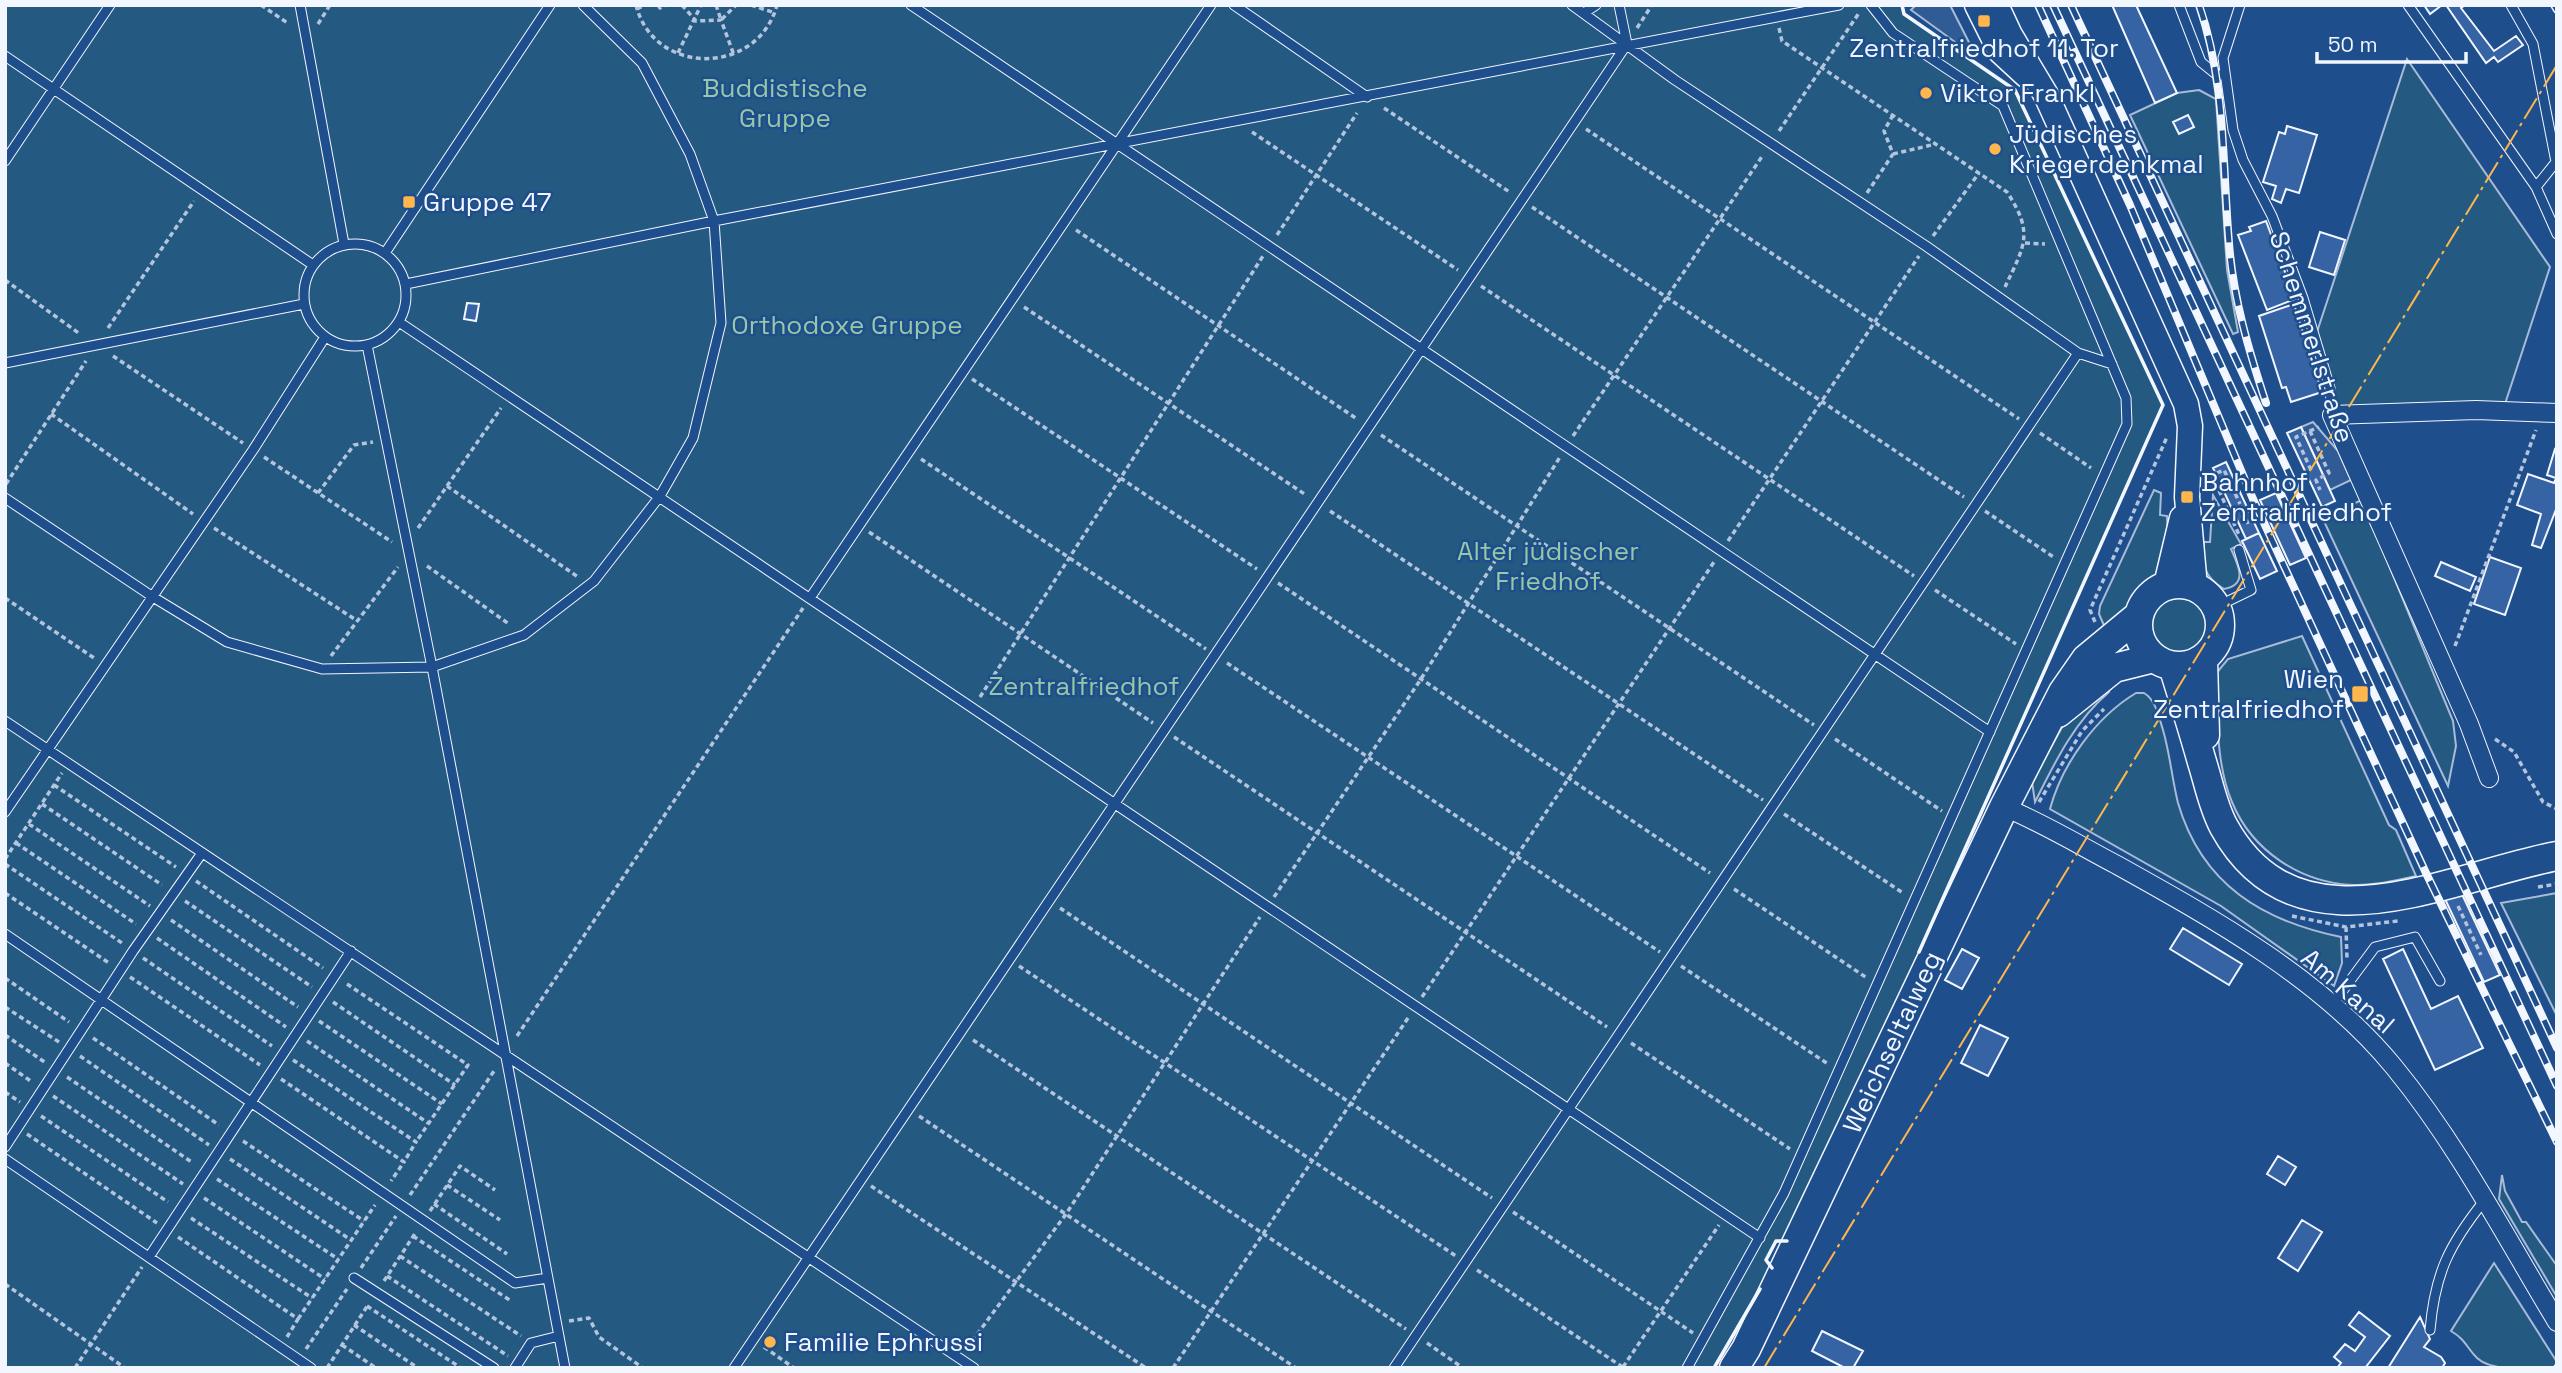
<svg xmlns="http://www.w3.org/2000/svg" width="2562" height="1373" font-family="'Space Grotesk',sans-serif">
  <rect width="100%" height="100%" fill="#1f4e8c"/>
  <path fill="#245a82" stroke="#a8bbd7" stroke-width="2" d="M 5,5 L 1902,5 L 1904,14 L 2015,90 L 2163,405 L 1824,1166 L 1786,1243 L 1776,1241 L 1766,1260 L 1772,1267 L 1714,1368 L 5,1368 Z
    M 2407,59 L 2550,267 L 2503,410 L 2332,415 L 2316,335 Z
    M 2199,90 L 2216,99 L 2227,270 L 2238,332 L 2233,334 L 2130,115 L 2177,93 Z
    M 2154,490 L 2161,493 L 2160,515 L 2167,516 L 2168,537 L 2160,572 L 2138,591 L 2125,612 L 2106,630 L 2099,614 L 2100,606 Z
    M 2213,495 L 2241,544 L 2231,549 C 2238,565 2249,584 2224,589 C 2204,577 2201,564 2204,542 L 2210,542 Z
    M 2362,500 L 2453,721 L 2456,746 L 2448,786 L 2322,517 Z
    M2148 624a32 32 0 1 1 64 0a32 32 0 1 1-64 0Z
    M 2302,636 L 2389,825 L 2396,830 L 2416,876 C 2396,880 2374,886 2353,885 C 2301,883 2252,851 2232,802 C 2216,765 2218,717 2214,676 L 2228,659 Z
    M 2110,687 L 2109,692 C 2074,722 2055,762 2035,802 L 2032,782 L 2061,729 L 2072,713 Z
    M 2136,693 L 2144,693 C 2156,700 2159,718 2163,730 C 2170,754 2172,779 2178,803 C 2202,885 2263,921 2341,937 L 2342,963 L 2334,986 L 2221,906 L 2050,809 C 2062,764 2096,717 2136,693 Z
    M 2557,893 L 2557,1016 L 2501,903 Z
    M 2502,1175 L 2505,1191 L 2522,1222 L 2526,1222 L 2557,1266 L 2557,1297 L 2499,1199 Z
    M 2494,1263 L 2557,1362 L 2557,1368 C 2535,1368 2493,1373 2477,1358 C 2466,1347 2466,1340 2451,1331 Z"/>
  <path fill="#305b95" stroke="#a8bbd7" stroke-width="2" d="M 1916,5 L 1950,5 L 1977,58 L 1911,10 Z
    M 2313,422 L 2338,451 L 2351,480 L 2330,490 L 2301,427 Z"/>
  <path fill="#3563a3" stroke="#f2f6ff" stroke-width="2" d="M 2112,5 L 2136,5 L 2177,93 L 2155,103 Z
    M 2424,5 L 2442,5 L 2430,14 Z
    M 2446,5 L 2465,5 L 2461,8 L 2494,51 L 2516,36 L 2523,45 L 2498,62 L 2494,57 L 2486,63 Z
    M 2188,115 L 2194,127 L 2179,134 L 2173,122 Z
    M 2287,126 L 2317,135 L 2299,193 L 2286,189 L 2281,203 L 2272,199 L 2276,186 L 2263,182 L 2279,132 L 2285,134 Z
    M 2266,221 L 2295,299 L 2267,310 L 2238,235 L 2251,231 L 2249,227 Z
    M 2320,232 L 2345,240 L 2334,275 L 2309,267 Z
    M 467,303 L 479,304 L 476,321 L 464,319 Z
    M 2294,304 L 2322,392 L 2291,402 L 2286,387 L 2282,388 L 2259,316 Z
    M 2301,427 L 2335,501 L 2322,507 L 2287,433 Z
    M 2555,449 L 2557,450 L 2557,507 L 2541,548 L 2532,545 L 2541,514 L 2517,505 L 2528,474 L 2554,483 L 2556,478 L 2547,475 Z
    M 2226,462 L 2259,533 L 2246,539 L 2213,468 Z
    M 2276,493 L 2306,558 L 2290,565 L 2260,500 Z
    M 2259,533 L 2277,571 L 2260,579 L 2242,541 Z
    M 2490,557 L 2521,568 L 2505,615 L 2474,604 Z
    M 2441,562 L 2476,577 L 2470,591 L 2435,576 Z
    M 2461,892 L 2500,975 L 2484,982 L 2445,899 Z
    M 2183,928 L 2242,964 L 2229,985 L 2170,949 Z
    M 1962,949 L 1979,958 L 1962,989 L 1945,980 Z
    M 2403,949 L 2431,1009 L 2458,996 L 2483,1048 L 2435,1070 L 2383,959 Z
    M 1980,1025 L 2008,1038 L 1988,1076 L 1961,1063 Z
    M 2278,1156 L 2296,1167 L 2285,1185 L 2267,1174 Z
    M 2302,1220 L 2322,1232 L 2298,1271 L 2278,1258 Z
    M 2359,1312 L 2390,1336 L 2365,1368 L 2337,1368 L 2341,1363 L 2334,1357 L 2345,1344 L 2355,1351 L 2365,1337 L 2349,1325 Z
    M 2420,1317 L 2430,1339 L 2424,1347 L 2441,1357 L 2445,1363 L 2442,1368 L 2388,1368 Z
    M 1822,1331 L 1863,1351 L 1853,1368 L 1845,1368 L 1812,1351 Z"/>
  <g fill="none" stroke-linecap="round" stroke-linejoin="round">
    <defs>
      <path id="lane" d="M 300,5 L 344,244
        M 911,5 L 1990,732
        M 1234,5 L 1367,97
        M 1572,5 L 1675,80 L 1926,246 L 2078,353 L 2112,364
        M 2179,5 L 2201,62 L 2217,75 L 2223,75
        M 2240,5 L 2223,58 L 2233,130 L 2243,160 L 2272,216 L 2303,298 L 2330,388 L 2332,415
        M 2408,5 L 2536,187
        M 2511,5 L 2533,44 L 2556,162 L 2536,187 L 2557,234
        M 1584,13 L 1596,5
        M 5,56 L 313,265
        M 5,161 L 110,5
        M304 295a51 51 0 1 1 102 0a51 51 0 1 1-102 0Z
        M 385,253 L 550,5
        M 406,284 L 714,221 L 1839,5
        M 399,322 L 1760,1238
        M 367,345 L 432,667 L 565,1368
        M 5,363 L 304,304
        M 5,498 L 153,597 L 227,642 L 322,669 L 432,667 L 524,635 L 594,581 L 660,496 L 693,438 L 721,323 L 714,221 L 690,154 L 642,63 L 583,5
        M 810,598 L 1211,5
        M 2216,607 L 2251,590 L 2239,550
        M 5,721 L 974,1368
        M 5,812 L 253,450 L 325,337
        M 5,934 L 515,1283 L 548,1278
        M 2332,1005 L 2375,947 L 2415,937 L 2440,981
        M 5,1147 L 133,951 L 202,853
        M 5,1159 L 311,1368
        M 149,1257 L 351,951
        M 354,1278 L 494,1368
        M 2430,1330 C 2435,1273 2449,1245 2484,1201
        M 515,1368 L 531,1343 L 559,1336
        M 734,1368 L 1627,44 L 1619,5
        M 1394,1368 L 2078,353
        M 1687,1368 L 1784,1193 L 2127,424 L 2126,398 L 2003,106 L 1893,33 L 1871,5"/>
      <path id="street" d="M 2489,778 L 2469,724 L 2332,415 L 2476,410 L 2557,413
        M 2004,807 C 2043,823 2079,845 2117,865 C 2214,919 2322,979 2394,1067 C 2458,1145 2505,1236 2557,1322"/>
      <path id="secondary" d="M 1977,5 L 2000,51 L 2026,75
        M 1996,5 L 2010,35 L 2046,95 L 2186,404 L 2190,426 L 2187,497 L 2195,587
        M 2166,585 L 2182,518"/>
      <path id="primary" d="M2138 625a41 41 0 1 1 82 0a41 41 0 1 1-82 0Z
        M 2203,659 L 2205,735
        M 2173,666 C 2183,698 2193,730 2202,762 C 2209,784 2213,807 2224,827 C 2297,959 2447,877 2557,856
        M 2058,713 L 2114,668 L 2154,658
        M 1734,1368 L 1746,1349 L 2004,807 L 2063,692 L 2086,659 L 2138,616"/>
    </defs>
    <use href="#lane" stroke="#f2f6ff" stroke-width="11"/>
    <use href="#street" stroke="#f2f6ff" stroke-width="20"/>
    <use href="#secondary" stroke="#f2f6ff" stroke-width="27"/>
    <use href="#primary" stroke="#f2f6ff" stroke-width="31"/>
    <path stroke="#b3c4dc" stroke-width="3.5" stroke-dasharray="5 3.5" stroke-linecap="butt" d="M 261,5 L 289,24
      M 636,5 C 654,77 758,76 777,5
      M 658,5 L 660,8 L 666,5
      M 682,5 L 696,21 L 721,20 L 734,55
      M 716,5 L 721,20 L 736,5
      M 751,5 L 775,13
      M 637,9 L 645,5
      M 318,24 L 330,5
      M 1637,28 L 1652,5
      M 1779,28 L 1782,41 L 2007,192 C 2034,233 2025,245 2005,287
      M 678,53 L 701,5
      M 1384,108 L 1511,193
      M 1586,129 L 2019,419
      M 1779,131 L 1859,13
      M 1252,132 L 1458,270
      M 1893,154 L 1936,144
      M 1867,193 L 1893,154 L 1884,131 L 1893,115
      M 1532,207 L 1964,497
      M 1076,230 L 1357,419
      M 1277,235 L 1357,113
      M 1933,236 L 1979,173
      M 2025,243 L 2045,244
      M 5,280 L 80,334
      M 1481,286 L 1914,576
      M 1024,307 L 1306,495
      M 108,328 L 194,201
      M 113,356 L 243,443
      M 972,379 L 1257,569
      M 51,414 L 193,514
      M 2310,431 L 2329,473 L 2316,480 L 2320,490
      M 2040,433 L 2091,468
      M 1381,435 L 1814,725
      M 1573,436 L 1763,155
      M 264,457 L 392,542
      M 921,459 L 1206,649
      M 2311,470 L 2296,437 L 2319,427
      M 2211,472 L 2212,475 L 2224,470 L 2240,504
      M 2212,475 L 2240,537
      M 6,484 L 86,361
      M 447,486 L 578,577
      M 318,493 L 354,445 L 373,442
      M 1330,511 L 1763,800
      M 1985,511 L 2055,558
      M 2233,521 L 2245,516 L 2248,524
      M 214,528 L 356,620
      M 418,528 L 501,408
      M 869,532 L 1153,723
      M 1728,541 L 1919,256
      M 427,566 L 509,624
      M 1278,583 L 1710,873
      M 1935,590 L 2016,644
      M 5,598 L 94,658
      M 2095,622 L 2090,610 L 2167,437
      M 2455,646 L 2536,430
      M 331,656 L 398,567
      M 1227,663 L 1660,952
      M 980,697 L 1263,256
      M 1174,737 L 1607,1027
      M 1835,739 L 1942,811
      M 2495,739 L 2514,752 L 2543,802 L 2557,809
      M 54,785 L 176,867
      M 2039,802 L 2082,731 L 2104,709
      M 42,804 L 162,885
      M 1784,814 L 1903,893
      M 29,824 L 150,906
      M 16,843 L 136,924
      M 5,859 L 62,773
      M 5,864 L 122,943
      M 196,881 L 323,968
      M 2538,887 L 2557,884
      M 1734,889 L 1867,978
      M 5,893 L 109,963
      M 1274,897 L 1421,679 L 1560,457
      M 185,901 L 312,987
      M 2458,906 L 2481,955
      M 1060,908 L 1492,1198
      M 2292,916 L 2346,927 L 2398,921
      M 171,920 L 298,1007
      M 2346,927 L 2347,960
      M 157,938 L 286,1027
      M 143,958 L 272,1046
      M 1019,966 L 1456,1256
      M 1681,966 L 1828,1064
      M 130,977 L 260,1065
      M 5,978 L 69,1022
      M 347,984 L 468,1065 L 416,1142
      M 1422,997 L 1714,562
      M 333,1002 L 455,1085
      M 5,1007 L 59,1042
      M 319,1021 L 442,1104
      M 5,1035 L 46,1063
      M 517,1036 L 803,608
      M 93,1038 L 219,1125
      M 973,1040 L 1406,1329
      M 307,1041 L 428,1123
      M 1631,1043 L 1790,1149
      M 80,1056 L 209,1145
      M 293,1060 L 416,1142 L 404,1162
      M 5,1063 L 32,1082
      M 67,1077 L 193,1163
      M 281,1079 L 404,1162 L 391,1181
      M 5,1092 L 20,1102
      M 53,1096 L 183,1184
      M 41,1116 L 168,1202
      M 919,1116 L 1296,1368
      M 27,1134 L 157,1223
      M 243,1141 L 364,1221
      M 230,1159 L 351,1240
      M 217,1179 L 338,1259
      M 447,1185 L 500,1220
      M 871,1186 L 1146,1368
      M 410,1195 L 494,1071
      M 204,1198 L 325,1279
      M 434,1204 L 507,1254
      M 430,1211 L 460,1166 L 495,1190
      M 1513,1212 L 1693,1333
      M 191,1218 L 312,1298
      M 413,1236 L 511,1301
      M 178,1237 L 298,1319 L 287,1337
      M 400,1256 L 521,1336
      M 361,1268 L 396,1216
      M 1477,1270 L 1624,1368
      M 387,1276 L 508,1356
      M 384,1281 L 416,1232
      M 5,1284 L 125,1368
      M 367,1306 L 461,1368
      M 298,1319 L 375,1205
      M 569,1321 L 589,1318 L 599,1337 L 643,1368
      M 354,1325 L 418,1368
      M 1427,1343 L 1463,1368
      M 342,1345 L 376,1368
      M 764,1347 L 794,1368
      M 967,1348 L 1066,1214 L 1260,917
      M 306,1349 L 347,1289
      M 1623,1367 L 1719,1225
      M 75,1368 L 142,1267
      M 327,1368 L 368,1305
      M 1173,1368 L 1408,1018"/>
    <use href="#lane" stroke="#1f4e8c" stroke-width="9"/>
    <use href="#street" stroke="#1f4e8c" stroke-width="18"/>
    <use href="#secondary" stroke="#1f4e8c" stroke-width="24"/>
    <use href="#primary" stroke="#1f4e8c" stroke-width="28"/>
    <defs>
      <path id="rail" d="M 2038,5 L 2130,205 L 2253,499 L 2426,873 L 2557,1142
        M 2053,5 L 2557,1086
        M 2071,5 L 2557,1048
        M 2199,5 C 2226,83 2222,162 2229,243 C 2233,298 2249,351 2266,403
        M 2554,5 L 2557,10"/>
    </defs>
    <use href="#rail" stroke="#f2f6ff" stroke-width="8"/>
    <use href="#rail" stroke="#1f4e8c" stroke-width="5" stroke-dasharray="16" stroke-linecap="butt"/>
    <path stroke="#f2f6ff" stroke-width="2" stroke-dasharray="9 3.5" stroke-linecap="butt" d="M 2553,1368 L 2557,1363"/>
    <path stroke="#f2f6ff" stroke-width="3.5" d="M 1902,5 L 1904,14 L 2015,90 L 2163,405 L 1919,952
      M 1772,1268 L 1766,1260 L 1776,1241 L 1787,1241
      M 1714,1368 L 1760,1289"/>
    <path stroke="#ffb74d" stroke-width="2" stroke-dasharray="24 5 3.5 5" stroke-linecap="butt" d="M 1764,1368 L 2557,65"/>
  </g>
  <g fill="#ffb74d" stroke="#1f4e8c" stroke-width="2.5">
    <rect x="1977" y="14" width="14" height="14" rx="3.5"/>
    <circle cx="1926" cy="93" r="7"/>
    <circle cx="1995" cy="149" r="7"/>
    <rect x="402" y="195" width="14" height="14" rx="3.5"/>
    <rect x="2180" y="490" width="14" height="14" rx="3.5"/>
    <rect x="2351" y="685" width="18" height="18" rx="3.5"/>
    <circle cx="770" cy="1342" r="7"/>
  </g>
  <g text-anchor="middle" stroke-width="5" stroke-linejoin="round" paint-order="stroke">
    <g font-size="26" fill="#f2f6ff" stroke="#1f4e8c" text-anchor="start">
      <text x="1984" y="57" text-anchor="middle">Zentralfriedhof 11. Tor</text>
      <text x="1940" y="102">Viktor Frankl</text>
      <text x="2009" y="143">Jüdisches<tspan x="2009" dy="30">Kriegerdenkmal</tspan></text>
      <text x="423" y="211">Gruppe 47</text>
      <text x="2201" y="491">Bahnhof<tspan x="2201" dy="30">Zentralfriedhof</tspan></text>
      <text x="2344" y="688" text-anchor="end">Wien<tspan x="2344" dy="30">Zentralfriedhof</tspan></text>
      <text x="784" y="1351">Familie Ephrussi</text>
    </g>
    <g font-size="26" fill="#97c8a6" stroke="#1f4e8c">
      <text x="785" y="97">Buddistische<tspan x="785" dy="30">Gruppe</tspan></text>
      <text x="847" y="334">Orthodoxe Gruppe</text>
      <text x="1548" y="560">Alter jüdischer<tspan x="1548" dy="30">Friedhof</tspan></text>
      <text x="1084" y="695">Zentralfriedhof</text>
    </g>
    <g font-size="26" fill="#f2f6ff" stroke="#1f4e8c">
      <text transform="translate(2312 337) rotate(72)" y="9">Schemmerlstraße</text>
      <text transform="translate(2348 991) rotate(41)" y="9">Am Kanal</text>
      <text transform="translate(1892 1042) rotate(-65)" y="9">Weichseltalweg</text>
    </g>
  </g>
  <rect width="2562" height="1373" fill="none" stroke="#f2f6ff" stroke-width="14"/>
  <path d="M2317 52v10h149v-10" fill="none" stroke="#f2f6ff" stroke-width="3.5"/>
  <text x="2328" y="52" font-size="21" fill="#f2f6ff" stroke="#1f4e8c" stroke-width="5" paint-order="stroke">50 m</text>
</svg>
